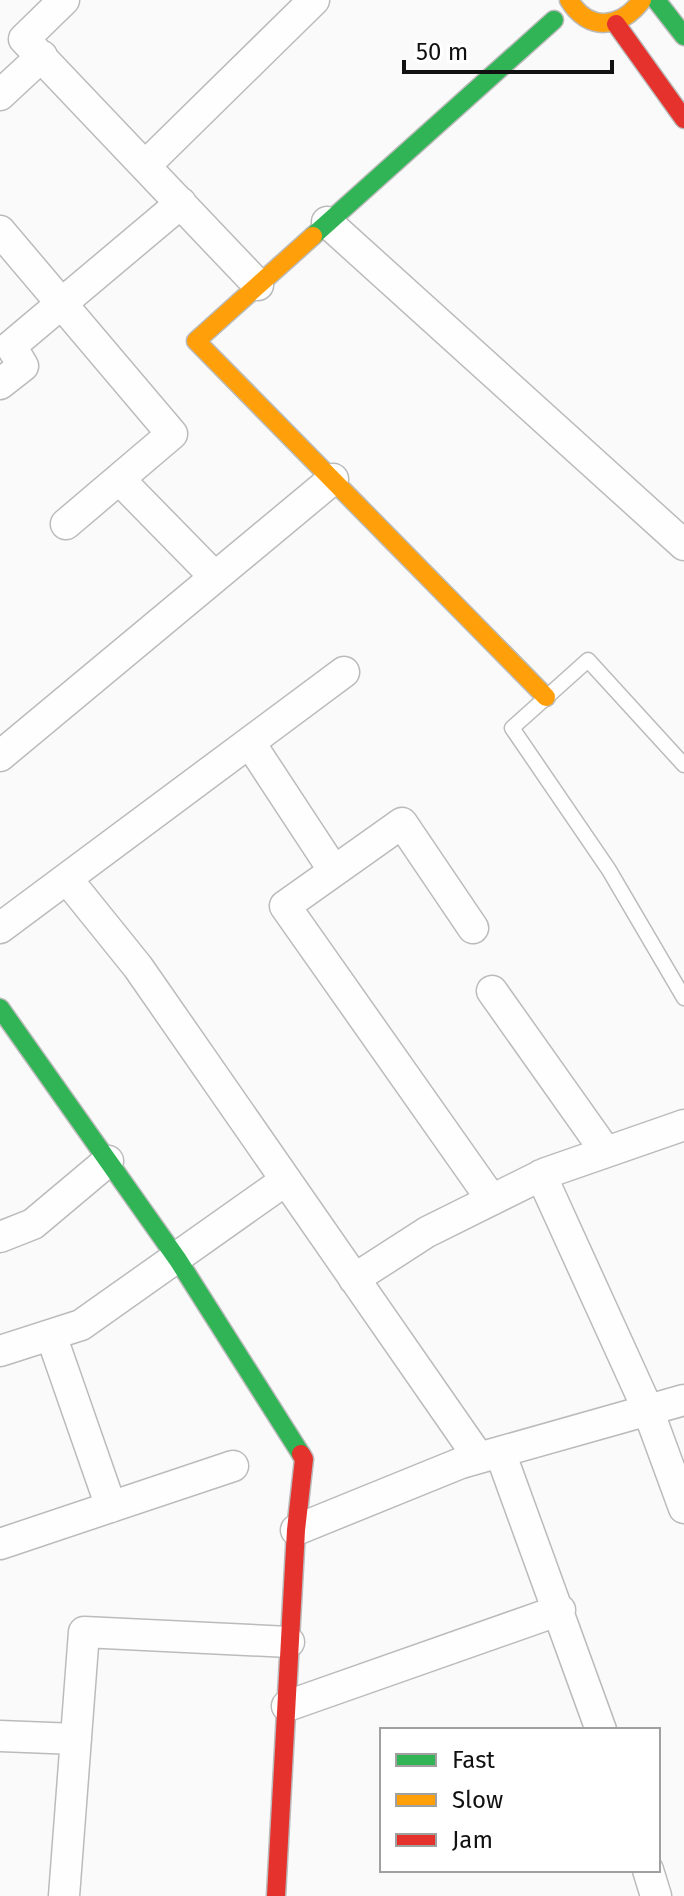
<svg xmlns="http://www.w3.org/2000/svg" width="684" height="1896" font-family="'Fira Sans',sans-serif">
  <rect width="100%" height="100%" fill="#fafafb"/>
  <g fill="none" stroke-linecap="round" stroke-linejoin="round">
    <defs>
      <path id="lane" d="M 684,765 L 588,660 L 512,728 L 609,870 L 684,998"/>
      <path id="street" d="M 64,0 L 24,39 L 258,285
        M 0,95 L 42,56
        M 146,165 L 314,0
        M 327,222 L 684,545
        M 0,231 L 172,434 L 66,524
        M 0,384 L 23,366 L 11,346 L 181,203
        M 119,479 L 215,577
        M 250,743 L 334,871
        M 0,756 L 333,479
        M 67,879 L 138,967 L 479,1458
        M 0,928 L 344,672
        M 473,928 L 402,823 L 285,906 L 492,1200
        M 492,991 L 606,1152
        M 541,1175 L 648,1410 L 684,1508
        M 0,1237 L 33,1224 L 108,1161
        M 354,1279 L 427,1232 L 546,1173 L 684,1125
        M 51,1335 L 111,1507
        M 0,1351 L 81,1325 L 286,1180
        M 500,1452 L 601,1730
        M 296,1530 L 461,1463 L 684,1400
        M 0,1544 L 233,1466
        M 287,1706 L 560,1610
        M 0,1736 L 76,1739
        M 648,1870 L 656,1896
        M 64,1896 L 84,1632 L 289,1642"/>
      <path id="fast" d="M 656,0 L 684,36
        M 313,236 L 554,20
        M 0,1008 L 178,1260 L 301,1454"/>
      <path id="slow" d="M 569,0 C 588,32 621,29 642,0
        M 313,236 L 196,341 L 546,697"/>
      <path id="jam" d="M 616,24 L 684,119
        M 276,1896 L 296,1530 L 304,1459 L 301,1454"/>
    </defs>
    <use href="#lane" stroke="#bbb" stroke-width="17"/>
    <use href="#street" stroke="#bbb" stroke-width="33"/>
    <use href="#fast" stroke="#bbb" stroke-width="21"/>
    <use href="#slow" stroke="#bbb" stroke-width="21"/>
    <use href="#jam" stroke="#bbb" stroke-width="21"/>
    <use href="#lane" stroke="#fefefe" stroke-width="14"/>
    <use href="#street" stroke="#fefefe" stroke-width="30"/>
    <use href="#fast" stroke="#30b455" stroke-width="18"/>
    <use href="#slow" stroke="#ff9f0a" stroke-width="18"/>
    <use href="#jam" stroke="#e5322d" stroke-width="18"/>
  </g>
  <rect x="380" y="1728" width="280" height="144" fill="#ffffff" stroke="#a0a0a0" stroke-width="2"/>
  <rect x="396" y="1754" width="40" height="12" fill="#30b455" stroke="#a0a0a0" stroke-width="2"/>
  <text x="452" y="1768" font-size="24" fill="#111112">Fast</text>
  <rect x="396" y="1794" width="40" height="12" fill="#ff9f0a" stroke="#a0a0a0" stroke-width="2"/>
  <text x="452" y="1808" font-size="24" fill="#111112">Slow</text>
  <rect x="396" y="1834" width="40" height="12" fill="#e5322d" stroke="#a0a0a0" stroke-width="2"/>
  <text x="452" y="1848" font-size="24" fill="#111112">Jam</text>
  <path d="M404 60v12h208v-12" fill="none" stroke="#111112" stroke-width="4"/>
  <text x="416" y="60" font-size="24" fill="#111112" stroke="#ffffff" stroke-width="6" paint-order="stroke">50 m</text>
</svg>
